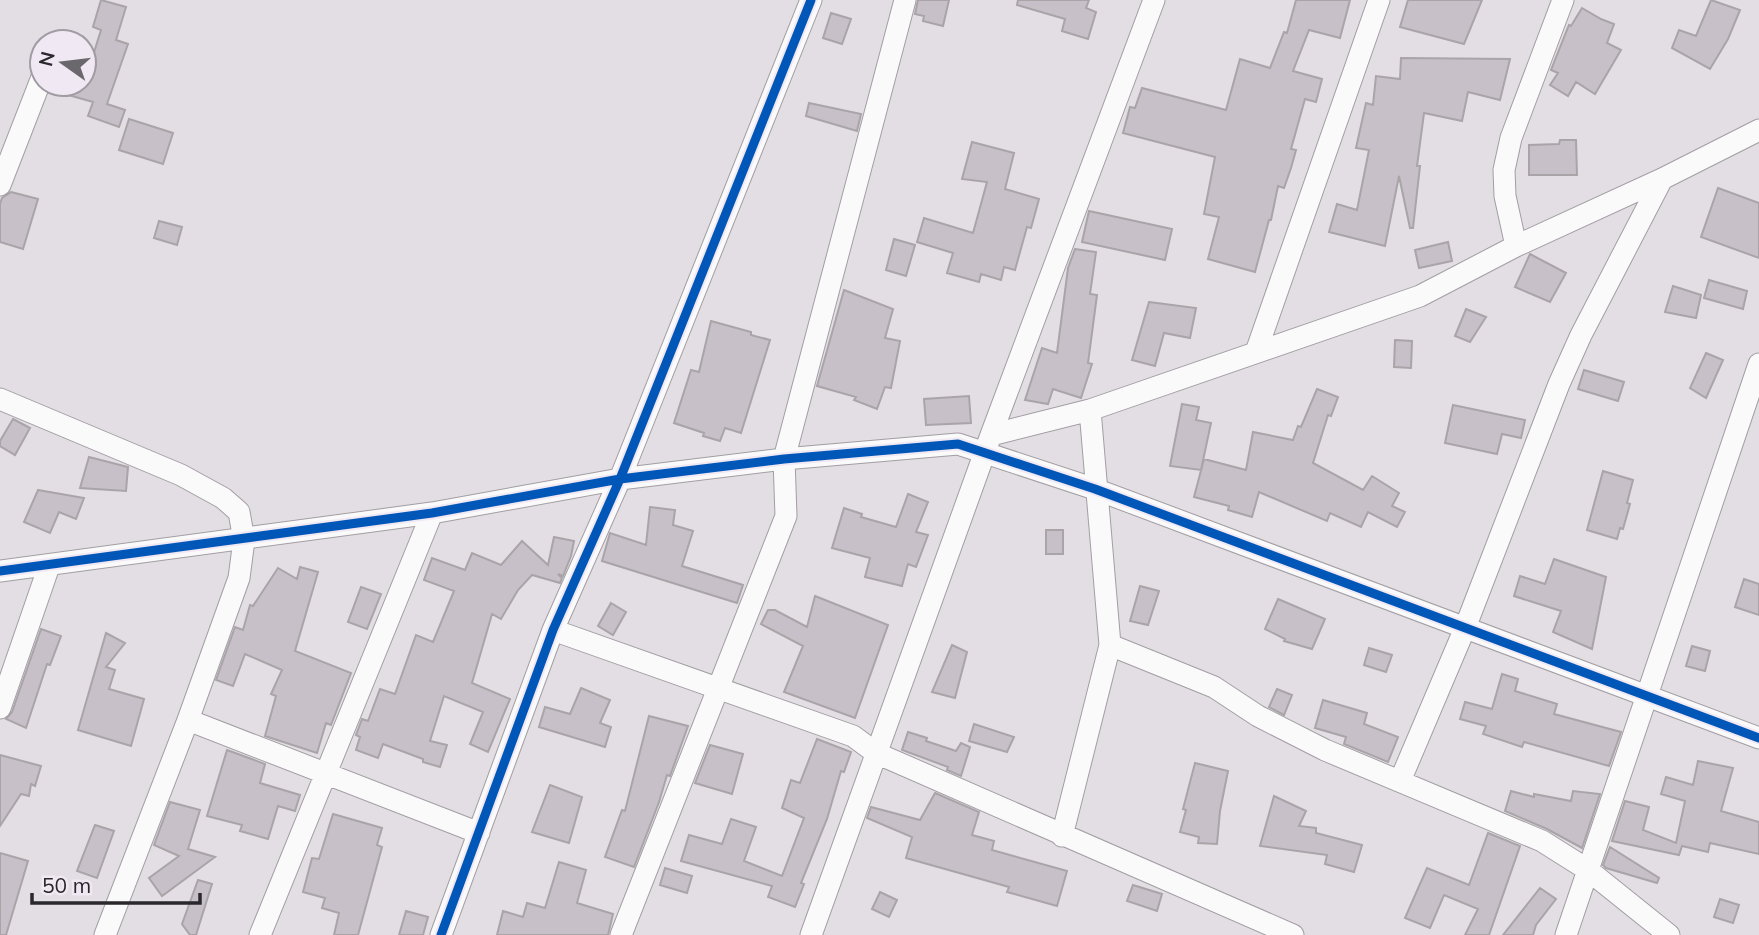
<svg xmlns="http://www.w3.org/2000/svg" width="1759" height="935" font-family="Mulish,sans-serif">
  <rect width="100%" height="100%" fill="#e2dee3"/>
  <path fill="#c8c0c9" stroke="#a8a4a8" stroke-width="2" d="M 101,0 L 126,7 L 116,40 L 128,44 L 107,104 L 125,110 L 119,127 L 88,116 L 93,102 L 51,90 L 53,84 L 84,84 L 101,30 L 93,27 Z
    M 918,0 L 949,0 L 943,26 L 923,21 L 924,16 L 915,14 Z
    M 1018,0 L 1089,0 L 1086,8 L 1096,12 L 1088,39 L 1062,31 L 1065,19 L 1017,5 Z
    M 1296,0 L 1350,0 L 1340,38 L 1309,30 L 1293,71 L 1322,79 L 1316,102 L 1305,99 L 1291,149 L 1296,150 L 1291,168 L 1284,188 L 1278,186 L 1271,220 L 1269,220 L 1255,272 L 1208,259 L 1219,217 L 1204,214 L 1215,157 L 1123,133 L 1130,107 L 1135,108 L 1142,88 L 1226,110 L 1240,59 L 1270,68 L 1284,32 L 1287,33 Z
    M 1408,0 L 1482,0 L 1464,44 L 1400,27 Z
    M 1711,0 L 1740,10 L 1728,39 L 1710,69 L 1672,48 L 1679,30 L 1696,36 Z
    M 1582,8 L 1601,19 L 1614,24 L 1607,43 L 1621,50 L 1595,94 L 1576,82 L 1568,96 L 1550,85 L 1558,73 L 1551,70 L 1569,25 L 1571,26 Z
    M 831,13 L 851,19 L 842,44 L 823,38 Z
    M 1401,58 L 1510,59 L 1500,100 L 1468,92 L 1462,121 L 1424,113 L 1417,166 L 1420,166 L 1413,228 L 1410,228 L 1399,176 L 1385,246 L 1329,232 L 1337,204 L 1357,210 L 1369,150 L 1356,148 L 1366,103 L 1373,105 L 1376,76 L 1400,79 Z
    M 809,103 L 861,114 L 857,131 L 806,116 Z
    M 129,119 L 173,133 L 163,164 L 119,150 Z
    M 1560,140 L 1576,140 L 1577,175 L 1529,175 L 1529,145 L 1559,144 Z
    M 972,142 L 1014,153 L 1005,189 L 1039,199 L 1031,228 L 1027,227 L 1015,270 L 1004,267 L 1001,280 L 981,274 L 979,282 L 947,273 L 953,253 L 917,242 L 924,218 L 973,233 L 987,182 L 962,179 Z
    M 1718,188 L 1759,203 L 1759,258 L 1701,237 Z
    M 11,192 L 38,199 L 23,249 L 0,242 L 0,204 L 2,198 Z
    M 1089,211 L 1172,229 L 1165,260 L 1082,242 Z
    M 159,221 L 182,227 L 177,245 L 154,238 Z
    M 894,239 L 915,245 L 906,276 L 886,270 Z
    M 1448,242 L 1452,261 L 1419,268 L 1415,250 Z
    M 1075,249 L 1096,252 L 1090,294 L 1097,295 L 1088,363 L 1092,364 L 1081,398 L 1053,389 L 1048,404 L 1025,400 L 1042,348 L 1057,353 L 1068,268 Z
    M 1530,254 L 1566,273 L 1550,302 L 1515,287 Z
    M 1709,280 L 1747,291 L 1743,309 L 1704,298 Z
    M 1673,286 L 1701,295 L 1696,318 L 1665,312 Z
    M 844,290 L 893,309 L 885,338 L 900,341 L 891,388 L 885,387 L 877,409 L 854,400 L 856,397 L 817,386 Z
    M 1149,302 L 1196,308 L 1190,338 L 1164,333 L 1155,366 L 1132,360 Z
    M 1466,309 L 1486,317 L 1470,342 L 1455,336 Z
    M 711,321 L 751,332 L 751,335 L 770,340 L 741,433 L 725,428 L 720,441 L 703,436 L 704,433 L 674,423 L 691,370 L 699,372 Z
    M 1395,340 L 1412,341 L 1411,368 L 1394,367 Z
    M 1706,353 L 1723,360 L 1706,398 L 1690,388 Z
    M 1584,370 L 1624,382 L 1618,401 L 1578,389 Z
    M 1317,389 L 1338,397 L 1331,416 L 1328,415 L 1313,463 L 1363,490 L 1372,476 L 1399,493 L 1392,506 L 1405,512 L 1397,527 L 1368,512 L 1361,527 L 1330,513 L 1327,521 L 1259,492 L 1252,517 L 1228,510 L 1229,506 L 1194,497 L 1204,459 L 1246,470 L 1253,432 L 1293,440 L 1298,426 L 1301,427 Z
    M 969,396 L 971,423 L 926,425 L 924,399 Z
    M 1182,404 L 1199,407 L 1196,420 L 1211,423 L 1201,470 L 1170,466 Z
    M 1453,405 L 1525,420 L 1521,438 L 1502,434 L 1497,454 L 1445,443 Z
    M 13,419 L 30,428 L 15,455 L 0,446 L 0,441 Z
    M 89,457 L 128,467 L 126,491 L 80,488 Z
    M 1603,471 L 1633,480 L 1627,503 L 1630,504 L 1623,529 L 1620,528 L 1617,539 L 1587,530 Z
    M 38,490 L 84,498 L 76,519 L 59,512 L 50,533 L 24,522 Z
    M 908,494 L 928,502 L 916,532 L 928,535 L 916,567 L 908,564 L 902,586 L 865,577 L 870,558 L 832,548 L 844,508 L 862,514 L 861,517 L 896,527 Z
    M 650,507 L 675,510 L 673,525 L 693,531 L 682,566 L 743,585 L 737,603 L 602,561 L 610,533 L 646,545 Z
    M 1046,530 L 1063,530 L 1063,554 L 1046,554 Z
    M 554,537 L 574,541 L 571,556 L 563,576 L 558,574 L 562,578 L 560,583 L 532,575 L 518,590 L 501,619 L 492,614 L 472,683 L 510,699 L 488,752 L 470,744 L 483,712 L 444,696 L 430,741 L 447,745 L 440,767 L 423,762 L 423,759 L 383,744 L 378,758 L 356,750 L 360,737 L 356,735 L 362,719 L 368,721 L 380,689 L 395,694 L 416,635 L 433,642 L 454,591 L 424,580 L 432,558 L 465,570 L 472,553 L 501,565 L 522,541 L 548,565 Z
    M 1554,559 L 1606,577 L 1592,649 L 1553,632 L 1561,611 L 1514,596 L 1520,576 L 1545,584 Z
    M 300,567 L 318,572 L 295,651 L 351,673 L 331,725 L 326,723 L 317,753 L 265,736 L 276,696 L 271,694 L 282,670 L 245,654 L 233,686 L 216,680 L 235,627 L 243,630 L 250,605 L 253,606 L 278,568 L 297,579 Z
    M 1744,579 L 1759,584 L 1759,615 L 1735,607 Z
    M 1140,586 L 1159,591 L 1148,625 L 1130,621 Z
    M 361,587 L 381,594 L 367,629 L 348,622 Z
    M 815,596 L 888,625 L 855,718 L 784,692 L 803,646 L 761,624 L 768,610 L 775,610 L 807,627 Z
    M 1278,599 L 1325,619 L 1312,649 L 1284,641 L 1285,639 L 1265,629 Z
    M 611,603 L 626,612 L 613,635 L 598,626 Z
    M 41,629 L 61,636 L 50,665 L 47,664 L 26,728 L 6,719 L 12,712 Z
    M 106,633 L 125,643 L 106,667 L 115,670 L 109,689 L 144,699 L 131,746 L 78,730 Z
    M 952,645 L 967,652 L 955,698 L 932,692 Z
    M 1692,646 L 1710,651 L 1705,671 L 1686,666 Z
    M 1369,648 L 1392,655 L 1386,672 L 1364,665 Z
    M 1502,674 L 1518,679 L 1515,691 L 1557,704 L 1554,714 L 1621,732 L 1609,766 L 1524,742 L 1522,747 L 1483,734 L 1486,726 L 1460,719 L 1465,702 L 1492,709 Z
    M 581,688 L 610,700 L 600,723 L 611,727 L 605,747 L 539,727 L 545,707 L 570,714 Z
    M 1277,689 L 1292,695 L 1284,715 L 1269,707 Z
    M 1323,700 L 1367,713 L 1364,724 L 1398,737 L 1388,762 L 1344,744 L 1346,737 L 1315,728 Z
    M 649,716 L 688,726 L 670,776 L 667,775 L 659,802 L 634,867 L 605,857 L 622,810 L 625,811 Z
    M 974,724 L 1014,737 L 1007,752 L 969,741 Z
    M 908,732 L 927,738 L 926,741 L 956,751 L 961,743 L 970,747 L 961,776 L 947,770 L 948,767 L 902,750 Z
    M 817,739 L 851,752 L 844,772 L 841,771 L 827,819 L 801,883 L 804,884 L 795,907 L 768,897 L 772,886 L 681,861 L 689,835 L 722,844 L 731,819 L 756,827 L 744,861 L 782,876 L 804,818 L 782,808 L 791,780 L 800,783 Z
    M 710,745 L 743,754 L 732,794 L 695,783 Z
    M 227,750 L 265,764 L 260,783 L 300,795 L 295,811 L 278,806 L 268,839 L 240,831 L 242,825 L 207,816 Z
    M 0,755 L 41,766 L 35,786 L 31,784 L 29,796 L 21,794 L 0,826 Z
    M 1698,761 L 1733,768 L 1721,811 L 1759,822 L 1759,854 L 1710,843 L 1708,852 L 1682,846 L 1679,855 L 1612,841 L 1625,801 L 1649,807 L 1643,830 L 1676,843 L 1685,801 L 1661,794 L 1666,777 L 1693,785 Z
    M 1195,763 L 1228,771 L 1220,811 L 1217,844 L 1198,843 L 1199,837 L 1180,832 L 1186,810 L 1183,809 Z
    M 550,785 L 582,797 L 569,843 L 532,832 Z
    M 1511,791 L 1534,797 L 1534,794 L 1571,801 L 1573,791 L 1600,794 L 1582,848 L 1547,829 L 1505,811 Z
    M 935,793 L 979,812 L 972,835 L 994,841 L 992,850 L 1067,871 L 1057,906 L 1007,892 L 1009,887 L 906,858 L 912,837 L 867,818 L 871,807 L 920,820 Z
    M 1274,796 L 1306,811 L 1299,826 L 1316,828 L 1316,833 L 1362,845 L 1354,872 L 1325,864 L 1327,855 L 1260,846 Z
    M 170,802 L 200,810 L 188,849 L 215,857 L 162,896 L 149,878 L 179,856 L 154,845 Z
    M 333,814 L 382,828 L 377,845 L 382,847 L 358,935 L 334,935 L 339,913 L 322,908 L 325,898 L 303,892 L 312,858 L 319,859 Z
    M 95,825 L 114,831 L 97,878 L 77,871 Z
    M 1488,833 L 1520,846 L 1489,935 L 1465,935 L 1478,909 L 1444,895 L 1430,928 L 1405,918 L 1427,868 L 1469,885 Z
    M 1610,847 L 1659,878 L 1657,883 L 1606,868 L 1603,865 Z
    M 0,853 L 28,861 L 6,935 L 0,935 Z
    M 559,862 L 586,870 L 577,903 L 613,914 L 608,935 L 497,935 L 503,911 L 523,917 L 527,903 L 545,908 Z
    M 665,868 L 692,876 L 687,893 L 660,885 Z
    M 198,880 L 212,884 L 196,935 L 190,935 L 182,924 Z
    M 1133,885 L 1162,894 L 1157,911 L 1127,901 Z
    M 1540,888 L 1556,899 L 1536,925 L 1533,935 L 1503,935 Z
    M 880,892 L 897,900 L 889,917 L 872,909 Z
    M 1720,899 L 1739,905 L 1733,923 L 1714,917 Z
    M 406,911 L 428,917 L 423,935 L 399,935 Z"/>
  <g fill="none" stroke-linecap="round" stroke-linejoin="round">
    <defs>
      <path id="minor" d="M 0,185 L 42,77
        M 1516,246 L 1505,196 L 1504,170 L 1511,138 L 1563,0
        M 1256,352 L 1379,0
        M 0,399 L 181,475 L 223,498 L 239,512 L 244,540 L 239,578 L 188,720 L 105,935
        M 991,435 L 1090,410 L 1420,296 L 1516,246 L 1662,179 L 1759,130
        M 0,571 L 432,513 L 620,479 L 784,459 L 958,444 L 1095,489 L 1759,738
        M 553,630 L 853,736 L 876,753 L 1293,935
        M 1110,645 L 1214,687 L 1258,716 L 1325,750 L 1542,841 L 1588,870 L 1669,935
        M 0,708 L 49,566
        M 188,720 L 479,833
        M 1400,781 L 1465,628 L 1559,384 L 1581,335 L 1662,179
        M 1062,836 L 1110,645 L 1090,410
        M 260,935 L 432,513
        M 441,935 L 553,630 L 620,479 L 811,0
        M 621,935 L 786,516 L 784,459 L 905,0
        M 811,935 L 991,435 L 1154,0
        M 1566,935 L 1759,364"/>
    </defs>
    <use href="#minor" stroke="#a29ea3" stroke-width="23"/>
    <use href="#minor" stroke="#fbfafb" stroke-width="21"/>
    <defs>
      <path id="cycleway" d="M 0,571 L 432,513 L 620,479 L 784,459 L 958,444 L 1095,489 L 1759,738
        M 441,935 L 553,630 L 620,479 L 811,0"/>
    </defs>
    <use href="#cycleway" stroke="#f0e8f3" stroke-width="13"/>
    <use href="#cycleway" stroke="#0057b8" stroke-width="9"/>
  </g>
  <g transform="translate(63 63) rotate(284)"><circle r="33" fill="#f0e8f3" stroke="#a19ba3" stroke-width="2"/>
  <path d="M0-5L12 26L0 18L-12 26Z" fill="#6a686c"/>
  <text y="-10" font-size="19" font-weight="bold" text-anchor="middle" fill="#2a282c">N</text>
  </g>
  <path d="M32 893v10h168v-10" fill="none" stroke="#2a282c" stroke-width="3.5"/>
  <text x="42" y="893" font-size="21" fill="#2a282c" stroke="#f0e8f3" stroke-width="5" paint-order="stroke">50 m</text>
</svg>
